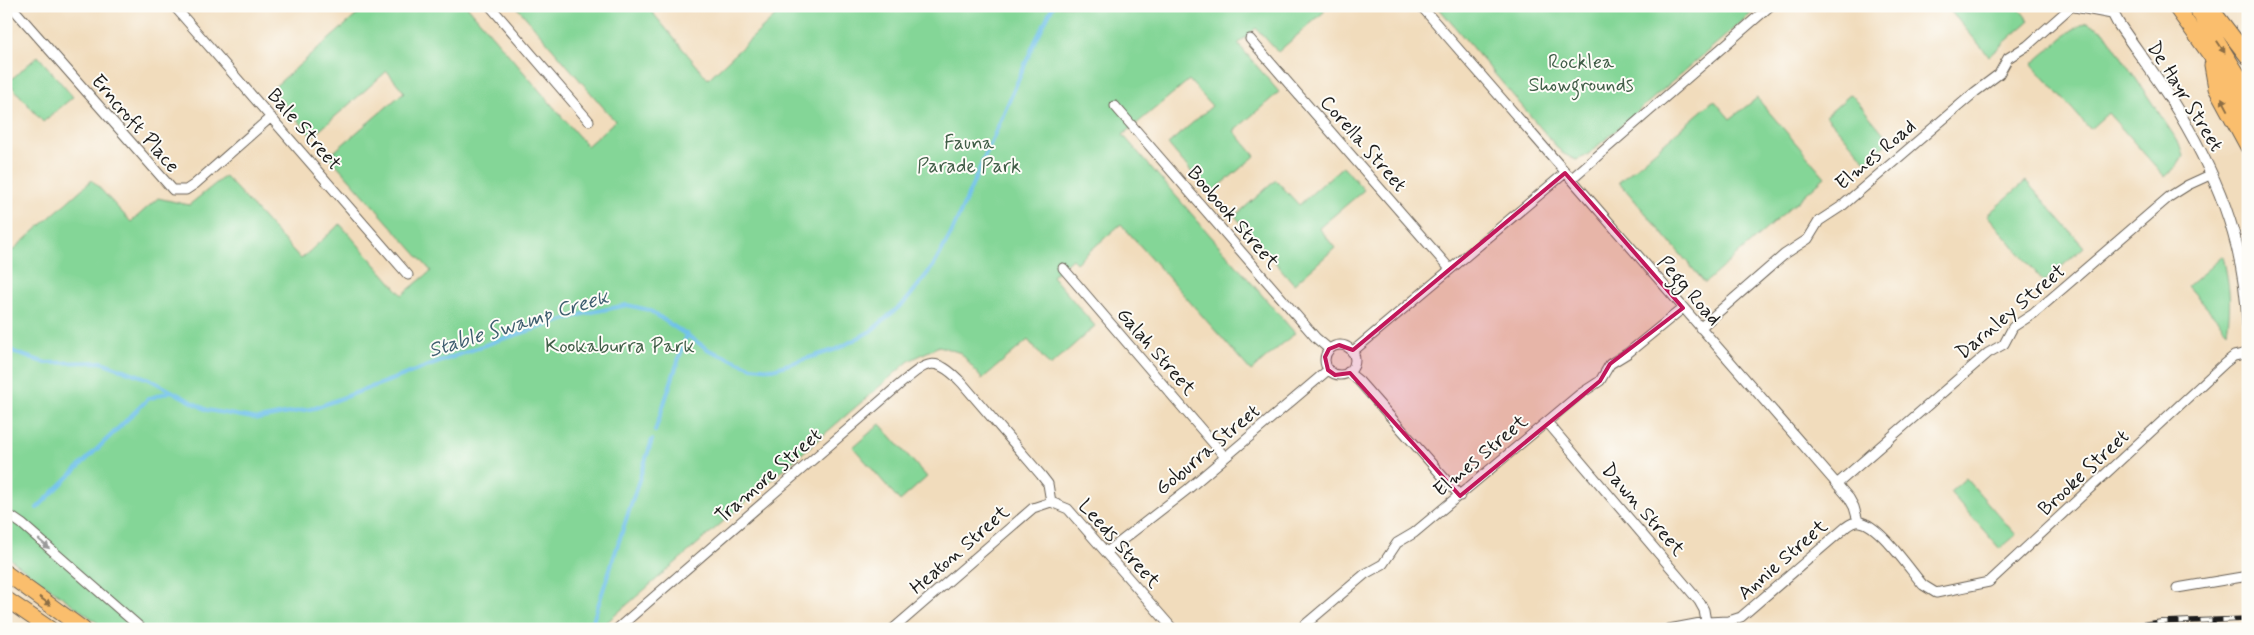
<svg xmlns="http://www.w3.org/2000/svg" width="2254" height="635" font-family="Mynerve,sans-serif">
  <rect width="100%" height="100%" fill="#fdfcf7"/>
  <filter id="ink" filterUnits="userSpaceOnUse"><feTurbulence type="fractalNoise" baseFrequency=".02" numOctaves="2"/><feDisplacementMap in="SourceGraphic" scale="10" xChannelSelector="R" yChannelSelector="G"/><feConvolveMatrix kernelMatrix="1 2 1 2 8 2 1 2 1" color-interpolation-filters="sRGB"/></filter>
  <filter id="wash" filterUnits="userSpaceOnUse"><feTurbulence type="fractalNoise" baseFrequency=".0096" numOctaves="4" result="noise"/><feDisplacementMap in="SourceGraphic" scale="20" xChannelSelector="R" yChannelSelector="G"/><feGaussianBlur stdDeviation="1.12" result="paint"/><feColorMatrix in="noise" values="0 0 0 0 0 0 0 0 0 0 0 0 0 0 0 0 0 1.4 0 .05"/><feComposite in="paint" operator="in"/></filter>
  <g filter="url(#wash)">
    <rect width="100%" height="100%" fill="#f1dcbc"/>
    <path fill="#84d697" stroke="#50795a" d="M 367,6 L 467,6 L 587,146 L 615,121 L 516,6 L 647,6 L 708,79 L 786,6 L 1320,6 L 1325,11 L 1278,52 L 1256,28 L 1238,44 L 1279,92 L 1234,131 L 1255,156 L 1210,194 L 1168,144 L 1212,106 L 1189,80 L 1123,135 L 1295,333 L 1251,371 L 1121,224 L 1076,263 L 1072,259 L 1052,276 L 1095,326 L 1050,366 L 1028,340 L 982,379 L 961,353 L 939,346 L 909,361 L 599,629 L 106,629 L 6,556 L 6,256 L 92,180 L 131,222 L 158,198 L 189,205 L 225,176 L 301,259 L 340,224 L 402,295 L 431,271 L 329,156 L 404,92 L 387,71 L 312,137 L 272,89 Z
      M 1437,6 L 1760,6 L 1586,156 L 1576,160 L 1562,153 Z
      M 1946,6 L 2017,6 L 2029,21 L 1989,56 Z
      M 2087,22 L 2104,31 L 2179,143 L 2183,155 L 2178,165 L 2165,177 L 2108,113 L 2090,129 L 2032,64 L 2072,30 Z
      M 38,56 L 73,97 L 43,122 L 8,82 Z
      M 1851,94 L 1890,141 L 1866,161 L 1826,116 Z
      M 1757,98 L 1825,177 L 1705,283 L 1619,182 L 1714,100 L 1730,119 Z
      M 1343,166 L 1364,190 L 1319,228 L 1335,248 L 1294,284 L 1235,216 L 1276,180 L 1299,205 Z
      M 2026,181 L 2084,247 L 2044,282 L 1987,215 Z
      M 2223,256 C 2229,282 2232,304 2227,331 L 2188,286 Z
      M 880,424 L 927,477 L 900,501 L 853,447 Z
      M 1966,478 L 2016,535 L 2000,549 L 1950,492 Z"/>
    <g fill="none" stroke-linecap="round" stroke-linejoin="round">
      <path stroke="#70c1eb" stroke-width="4" d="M 6,347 L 16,353 L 46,363 L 101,362 L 149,379 L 207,410 L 258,419 L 315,408 L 496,341 L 583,314 L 627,305 L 649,310 L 709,350 L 751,367 L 773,369 L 837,349 L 871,331 L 906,301 L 934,265 L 951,234 L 1034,44 L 1053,6
        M 655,431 L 687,334
        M 37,508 L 148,399 L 171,391
        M 587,629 L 592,624 L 652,440"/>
    </g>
  </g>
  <g filter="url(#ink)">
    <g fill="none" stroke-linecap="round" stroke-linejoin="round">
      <defs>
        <path id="minor" d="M 11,6 L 173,190 L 186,190 L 195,184 L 271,117
          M 174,6 L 408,275
          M 490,6 L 589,121
          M 1421,6 L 1849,498 L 1854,507 L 1858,521
          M 1250,39 L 1450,269
          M 1115,106 L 1316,338 L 1329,349
          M 1571,179 L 1770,6
          M 1063,268 L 1225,457
          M 1700,328 L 1785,254 L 1808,239 L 1819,221 L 1842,206 L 1975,92 L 1999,74 L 2008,58 L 2027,46 L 2072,6
          M1325 360a15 15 0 1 1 30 0a15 15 0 1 1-30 0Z
          M 1352,352 L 1565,173
          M 1348,372 L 1359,381 L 1460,496
          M 1547,422 L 1699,601 L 1704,610 L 1706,622
          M 1837,484 L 1988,353 L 2004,344 L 2013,327 L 2033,314 L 2169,197 L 2188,185 L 2212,174
          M 6,513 L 22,524 L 142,629
          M 1107,552 L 1188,489 L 1328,370
          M 2177,588 L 2248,576
          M 617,629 L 899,385 C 927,362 934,354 962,383 L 1041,475 L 1048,484 L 1051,502 L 1068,509 L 1173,629
          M 893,629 L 1033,508 L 1051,502
          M 1300,629 L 1365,574 L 1383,564 L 1397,543 L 1414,533 L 1580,394 L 1600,381 L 1610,364 L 1628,353 L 1683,308
          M 1669,629 L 1706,622 L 1729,621 L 1741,617 L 1846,527 C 1850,524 1855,521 1860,522 C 1879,524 1910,570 1923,585 L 1936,593 L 1989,582 L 2225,363 L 2234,356 L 2248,353"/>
        <path id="tertiary" d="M 2075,6 L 2112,13
          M 2109,6 L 2118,23 C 2135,48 2153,72 2170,98 C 2215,170 2245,240 2248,325"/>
        <path id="trunk" d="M 2175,6 L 2211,56 L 2248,119
          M 2195,6 L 2248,91
          M 2209,6 L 2248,57
          M 2212,65 L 2216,88 L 2248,147
          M 6,573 L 83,629
          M 6,599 L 50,629"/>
      </defs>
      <use href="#minor" stroke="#675f54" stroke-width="11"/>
      <use href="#tertiary" stroke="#675f54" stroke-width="13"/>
      <use href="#trunk" stroke="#675f54" stroke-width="17"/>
      <use href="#minor" stroke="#fff" stroke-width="9"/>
      <use href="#tertiary" stroke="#fff" stroke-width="11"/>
      <use href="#trunk" stroke="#fabe6d" stroke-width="15"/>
      <defs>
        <path id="rail" d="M 2113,629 L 2161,622 L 2248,619"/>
      </defs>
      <use href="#rail" stroke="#1c1c1c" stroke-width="5.5"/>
      <use href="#rail" stroke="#fdfcf7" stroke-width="4" stroke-dasharray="11" stroke-linecap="butt"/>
    </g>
    <defs><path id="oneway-solid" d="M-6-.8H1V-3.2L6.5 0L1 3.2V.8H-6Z" transform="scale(1.25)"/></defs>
    <g fill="#8b6d44">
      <use href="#oneway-solid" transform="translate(2221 47) rotate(57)"/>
      <use href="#oneway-solid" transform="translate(2225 104) rotate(-118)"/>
      <use href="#oneway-solid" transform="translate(45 601) rotate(36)"/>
    </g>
    <use fill="#999" href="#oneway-solid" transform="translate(44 544) rotate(41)"/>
  </g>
  <path fill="#c2185b" fill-opacity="0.2" stroke="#c2185b" stroke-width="4" stroke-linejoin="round" d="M 1565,173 L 1683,308 L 1610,364 L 1600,381 L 1460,496 L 1350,373 L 1335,375 L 1328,370 L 1325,357 L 1329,349 L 1339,345 L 1353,350 Z"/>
  <g text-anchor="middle" stroke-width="4" stroke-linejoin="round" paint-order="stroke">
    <g font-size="20" fill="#405d47" stroke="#fdfcf7">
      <text x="1581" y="68">Rocklea<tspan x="1581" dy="23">Showgrounds</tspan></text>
      <text x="969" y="149">Fauna<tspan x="969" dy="23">Parade Park</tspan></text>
      <text x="620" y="352">Kookaburra Park</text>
    </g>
    <g font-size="20" fill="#1c1c1c" stroke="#fdfcf7">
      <text transform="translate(2186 96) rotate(58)" y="7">De Hayr Street</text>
      <text transform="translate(136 123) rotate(49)" y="7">Erncroft Place</text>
      <text transform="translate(305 129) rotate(49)" y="7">Bale Street</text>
      <text transform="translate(1364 143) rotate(49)" y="7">Corella Street</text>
      <text transform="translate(1875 154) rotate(-40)" y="7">Elmes Road</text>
      <text transform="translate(1234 217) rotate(49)" y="7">Boobook Street</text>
      <text transform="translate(1690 290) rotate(49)" y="7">Pegg Road</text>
      <text transform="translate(2010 311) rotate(-40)" y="7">Darnley Street</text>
      <text transform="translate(1157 351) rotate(49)" y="7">Galah Street</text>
      <text transform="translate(1207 449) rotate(-40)" y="7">Goburra Street</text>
      <text transform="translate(1480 455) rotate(-40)" y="7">Elmes Street</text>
      <text transform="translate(2083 472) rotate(-43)" y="7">Brooke Street</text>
      <text transform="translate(768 475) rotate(-41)" y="7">Tramore Street</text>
      <text transform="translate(1644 509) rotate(49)" y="7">Dawn Street</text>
      <text transform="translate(1120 543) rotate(48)" y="7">Leeds Street</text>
      <text transform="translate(959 549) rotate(-41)" y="7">Heaton Street</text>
      <text transform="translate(1782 559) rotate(-41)" y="7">Annie Street</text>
    </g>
    <g font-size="21" font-style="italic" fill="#3e5e6f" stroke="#fdfcf7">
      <text transform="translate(518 323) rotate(-17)" y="7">Stable Swamp Creek</text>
    </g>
  </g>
  <rect width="2254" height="635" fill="none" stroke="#fdfcf7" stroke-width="25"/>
</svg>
